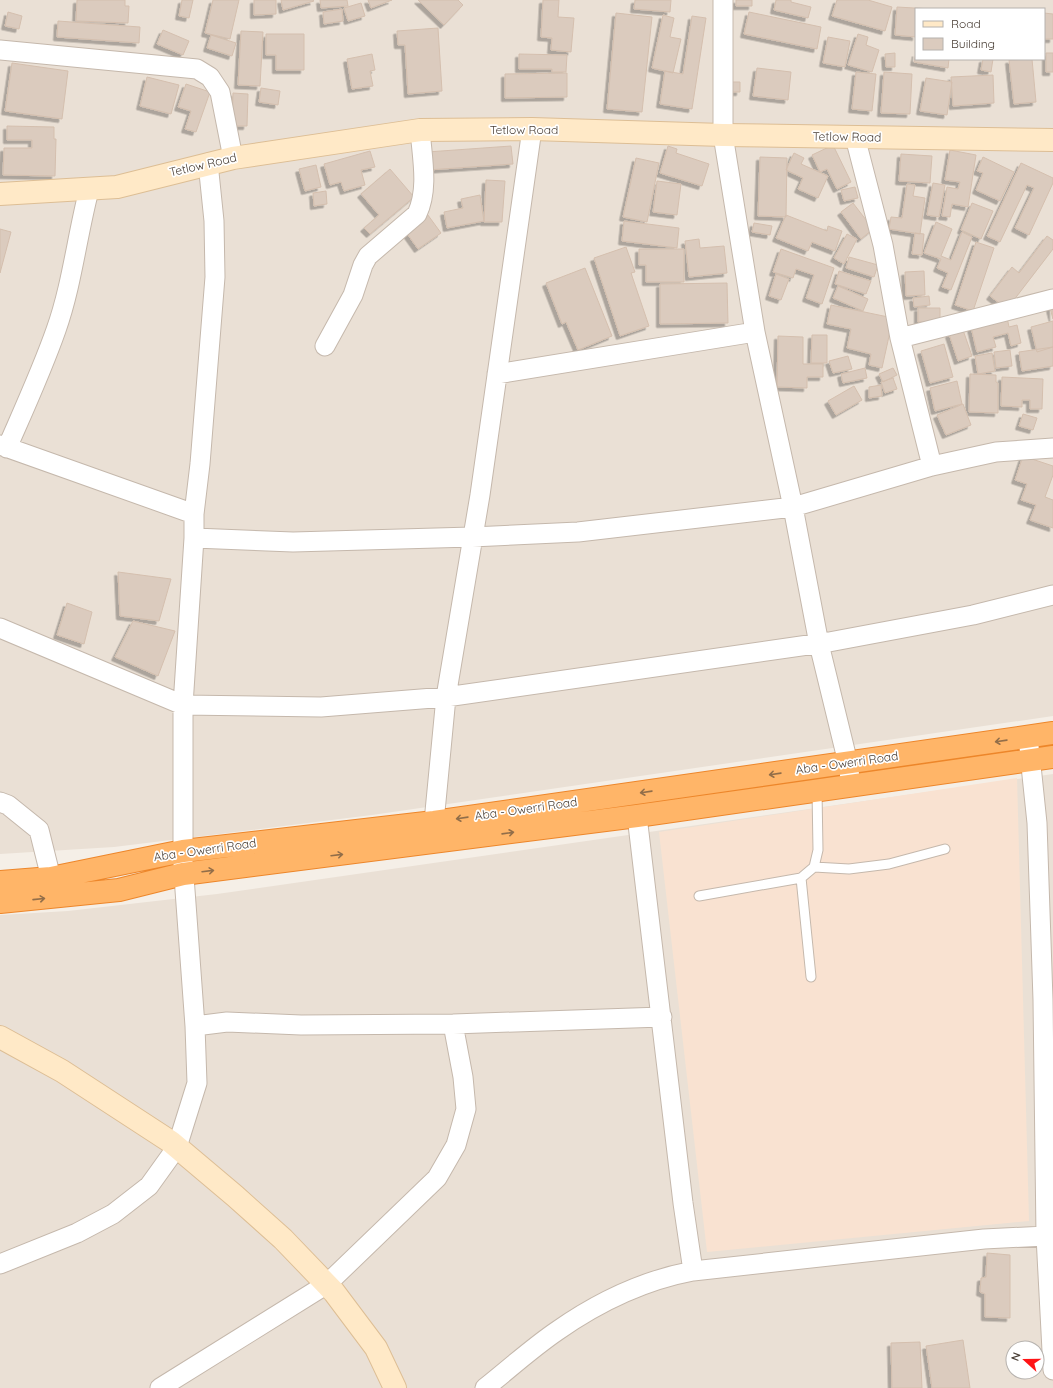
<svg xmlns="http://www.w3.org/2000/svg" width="1053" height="1388" font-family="Quicksand,sans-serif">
  <defs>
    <filter id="shadow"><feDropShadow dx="-3.5" dy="3.5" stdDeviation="0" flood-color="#0004"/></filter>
  </defs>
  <rect width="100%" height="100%" fill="#f5efe7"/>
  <path fill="#eae0d5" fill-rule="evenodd" d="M 0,0 L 1053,0 L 1053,716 L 372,815 L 114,847 L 0,854 ZM 916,9 L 1044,9 L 1044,59 L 916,59 Z
    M 1053,774 L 1053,1388 L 0,1388 L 0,915 L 68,911 L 217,894 ZM 1013,1348 L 1037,1348 L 1037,1372 L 1013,1372 Z"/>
  <path fill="#f9e2d1" d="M 1017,778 L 1029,1221 L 707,1252 L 659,832 Z"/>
  <path fill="#dbcbbe" stroke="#d4bfae" filter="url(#shadow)" d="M 77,0 L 125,0 L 125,6 L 129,6 L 128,23 L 76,21 Z
    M 182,0 L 193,0 L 189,18 L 179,16 Z
    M 213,0 L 239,0 L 230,39 L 205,33 Z
    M 254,0 L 276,0 L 276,14 L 254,15 Z
    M 281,0 L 313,0 L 314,1 L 283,10 Z
    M 320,0 L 347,0 L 348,6 L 321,8 Z
    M 368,0 L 392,0 L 371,8 Z
    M 418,0 L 458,0 L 463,5 L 444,25 Z
    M 543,0 L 559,0 L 558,17 L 574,18 L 571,52 L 551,50 L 552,38 L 541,37 Z
    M 635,0 L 671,0 L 670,12 L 634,9 Z
    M 736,0 L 752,0 L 752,6 L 736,6 Z
    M 776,0 L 791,0 L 791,2 L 811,7 L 808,18 L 774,10 Z
    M 837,0 L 868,0 L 892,7 L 885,31 L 832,16 Z
    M 361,3 L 365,16 L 348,21 L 344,8 Z
    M 897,7 L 932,9 L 916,9 L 916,37 L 895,35 Z
    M 342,9 L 343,21 L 324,24 L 323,12 Z
    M 8,12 L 22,16 L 19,29 L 5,26 Z
    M 749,12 L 821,27 L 817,49 L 744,34 Z
    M 616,13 L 652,17 L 642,112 L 607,109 Z
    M 1044,13 L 1053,14 L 1053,39 L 1044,39 Z
    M 663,15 L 674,18 L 670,37 L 681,39 L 673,73 L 652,68 Z
    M 692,16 L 706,18 L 692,109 L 660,104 L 665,71 L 683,74 Z
    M 58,21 L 140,27 L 139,43 L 57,37 Z
    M 438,28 L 442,91 L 408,94 L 405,45 L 398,45 L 397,31 Z
    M 163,30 L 189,41 L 183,55 L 157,44 Z
    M 241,31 L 263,32 L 260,86 L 238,85 Z
    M 266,34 L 304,34 L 304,70 L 276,70 L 276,55 L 266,55 Z
    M 858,34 L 868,37 L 866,45 L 879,50 L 872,72 L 848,65 Z
    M 211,35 L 236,43 L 232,56 L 207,48 Z
    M 828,37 L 850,41 L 845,67 L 823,63 Z
    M 895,53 L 895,67 L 886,67 L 885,54 Z
    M 916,53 L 916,59 L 949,59 L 948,68 L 914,62 Z
    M 1046,53 L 1053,53 L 1053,72 L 1046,72 Z
    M 372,54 L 375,70 L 370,71 L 373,86 L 352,89 L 347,59 Z
    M 519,54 L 567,55 L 566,72 L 552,72 L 552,69 L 519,69 Z
    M 983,59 L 993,59 L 991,72 L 981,70 Z
    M 1032,59 L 1036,102 L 1014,104 L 1009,60 Z
    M 12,63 L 68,71 L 62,119 L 5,111 Z
    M 757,68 L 791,72 L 788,100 L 753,96 Z
    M 856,72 L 876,74 L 872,111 L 852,109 Z
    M 884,72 L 912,74 L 910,114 L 881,113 Z
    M 567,73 L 567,97 L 505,98 L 505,74 Z
    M 993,75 L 994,103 L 953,106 L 951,77 Z
    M 147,77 L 179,85 L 171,114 L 140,106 Z
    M 926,78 L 952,82 L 947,115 L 920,111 Z
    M 732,82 L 740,82 L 740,92 L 732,92 Z
    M 186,84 L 210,92 L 196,132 L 185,129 L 191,111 L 178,107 Z
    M 261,88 L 280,91 L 278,105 L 259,102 Z
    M 233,93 L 248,94 L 247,126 L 232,126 Z
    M 7,126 L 54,127 L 54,139 L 56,139 L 55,176 L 3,175 L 4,148 L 32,148 L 32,140 L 7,140 Z
    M 833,145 L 851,182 L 837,189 L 827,169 L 820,172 L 812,155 Z
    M 511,146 L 513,164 L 428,170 L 427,152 Z
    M 668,146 L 677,149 L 676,153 L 709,164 L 702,186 L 660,173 Z
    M 950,150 L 976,155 L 968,207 L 952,204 L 950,217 L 942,216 L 947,187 L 958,189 L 960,182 L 945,180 Z
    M 370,151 L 375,167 L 361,170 L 365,185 L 344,191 L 341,182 L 330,185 L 324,164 Z
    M 794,153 L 804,158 L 801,164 L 828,176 L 818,198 L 798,189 L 803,178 L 786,170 Z
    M 901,154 L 932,156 L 930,183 L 899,181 Z
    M 760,157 L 787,158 L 786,217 L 758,216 Z
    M 983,157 L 1014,172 L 1000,201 L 976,190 L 983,173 L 977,171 Z
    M 636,158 L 659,163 L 647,222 L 623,217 Z
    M 1021,163 L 1053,178 L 1053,183 L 1029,235 L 1015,228 L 1034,188 L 1027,185 L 1000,242 L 987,236 Z
    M 316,165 L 321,187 L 305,191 L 299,169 Z
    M 390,169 L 414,197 L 370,234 L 364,228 L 379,215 L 361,194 Z
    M 486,180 L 505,181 L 502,222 L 484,222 Z
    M 657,181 L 681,184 L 677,215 L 653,212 Z
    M 933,183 L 945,185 L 939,217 L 927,215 Z
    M 907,184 L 915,185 L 913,196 L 925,198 L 920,234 L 889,229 L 891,217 L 902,218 Z
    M 855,187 L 858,198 L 844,201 L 841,190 Z
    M 326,191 L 327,204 L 314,206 L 313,193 Z
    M 480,195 L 484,221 L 447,228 L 444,212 L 463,208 L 461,199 Z
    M 853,203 L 873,229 L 861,239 L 841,212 Z
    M 972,203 L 993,211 L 981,239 L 961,230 Z
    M 425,211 L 441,233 L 418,249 L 403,228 Z
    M 786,215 L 827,231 L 828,226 L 842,231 L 835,251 L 812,242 L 808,251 L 776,238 Z
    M 624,221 L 679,228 L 677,248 L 622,241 Z
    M 936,222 L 952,229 L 941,256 L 951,260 L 962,232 L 972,237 L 951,290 L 942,287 L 948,273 L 937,268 L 941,259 L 924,253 Z
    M 754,223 L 772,226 L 770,235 L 752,232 Z
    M 0,229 L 11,232 L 0,273 Z
    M 915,233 L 924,234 L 922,255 L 912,254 Z
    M 847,234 L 857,239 L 844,264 L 834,258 Z
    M 1047,236 L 1053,240 L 1053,249 L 1007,309 L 990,296 L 1012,267 L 1019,273 Z
    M 699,239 L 700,248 L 724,246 L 727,273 L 689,277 L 685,241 Z
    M 976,242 L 994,248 L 973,311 L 955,305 Z
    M 626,247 L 635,272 L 631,273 L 649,326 L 620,336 L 594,258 Z
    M 639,249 L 684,249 L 684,282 L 646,282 L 646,265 L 639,265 Z
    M 781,249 L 834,268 L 822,304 L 806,298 L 814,275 L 796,269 L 793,278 L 773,272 Z
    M 849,257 L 878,265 L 874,277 L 846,268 Z
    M 585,268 L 612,336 L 578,350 L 566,322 L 562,324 L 546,283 Z
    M 839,271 L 871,281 L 866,294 L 835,284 Z
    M 924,271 L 925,295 L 906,296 L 905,272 Z
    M 776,274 L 789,279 L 781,300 L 769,296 Z
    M 727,283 L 728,323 L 660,324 L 660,284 Z
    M 838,286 L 868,299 L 863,311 L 833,298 Z
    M 929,296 L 930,305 L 914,307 L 913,298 Z
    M 1053,303 L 1053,319 L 1049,304 Z
    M 831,305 L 893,318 L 882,368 L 869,365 L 871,354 L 847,348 L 851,329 L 827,324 Z
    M 918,308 L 940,308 L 940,323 L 918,322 Z
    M 1007,317 L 1009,327 L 1017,325 L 1021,343 L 1011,346 L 1008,333 L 993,337 L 996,347 L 977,352 L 971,327 Z
    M 1053,321 L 1053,347 L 1037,352 L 1031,327 Z
    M 963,330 L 972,356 L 958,361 L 949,334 Z
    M 812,335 L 827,335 L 827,363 L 811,363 Z
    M 778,336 L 803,337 L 803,364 L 823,364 L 823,377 L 807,377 L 807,388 L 777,387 Z
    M 944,344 L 953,377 L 930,383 L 921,351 Z
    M 1053,347 L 1053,366 L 1022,371 L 1019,352 Z
    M 1010,350 L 1012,366 L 996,368 L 994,352 Z
    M 992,353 L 995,371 L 978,374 L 975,356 Z
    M 848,356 L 852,369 L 833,373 L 829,361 Z
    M 865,368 L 867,378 L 843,383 L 841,374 Z
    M 893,368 L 897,375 L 883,382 L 879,374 Z
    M 970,374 L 996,375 L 996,382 L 998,383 L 998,413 L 969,412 Z
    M 1002,377 L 1043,379 L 1042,409 L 1030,409 L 1030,400 L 1022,400 L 1022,407 L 1001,406 Z
    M 893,378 L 897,389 L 885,393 L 881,382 Z
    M 957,381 L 962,404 L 935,411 L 930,388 Z
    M 881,385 L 882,396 L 869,398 L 869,387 Z
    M 854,386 L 862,400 L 836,415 L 828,401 Z
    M 963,404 L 971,425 L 946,435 L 937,415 Z
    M 1023,414 L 1037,418 L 1033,430 L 1019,426 Z
    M 1023,456 L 1053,466 L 1053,475 L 1045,497 L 1053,500 L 1053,528 L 1030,520 L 1036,505 L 1021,500 L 1027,484 L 1015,480 Z
    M 118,572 L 171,579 L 159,621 L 120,616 Z
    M 67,603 L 92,612 L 84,644 L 57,635 Z
    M 133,621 L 175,631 L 158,676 L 115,657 Z
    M 987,1253 L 1010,1255 L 1010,1318 L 985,1317 L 985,1294 L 980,1292 L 981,1278 L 986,1277 Z
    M 963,1340 L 970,1388 L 932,1388 L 926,1346 Z
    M 920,1342 L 922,1388 L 892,1388 L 891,1343 Z"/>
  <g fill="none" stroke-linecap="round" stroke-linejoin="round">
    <defs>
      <path id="lane" d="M 814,867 L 849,869 L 889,864 L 945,849
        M 801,878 L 811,977
        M 699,896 L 801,878 L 814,867 L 818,850 L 817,791"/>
      <path id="street" d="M 723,0 L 723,135 L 755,332 L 793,507 L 819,644 L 848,763 L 851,786
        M 0,50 L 197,69 L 210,77 L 220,92 L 233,158
        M 855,137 L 883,245 L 900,338 L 932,466
        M 900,338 L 1053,299
        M 325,346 L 353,295 L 363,265 L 368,256 L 417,214 C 429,189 422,157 420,130
        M 497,374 L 755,332
        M 0,445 L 194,514
        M 7,448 C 24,409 42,370 56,330 C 72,285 77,236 89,190
        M 194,538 L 293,542 L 472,537 L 578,532 L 793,507 L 932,466 L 996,452 L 1053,448
        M 0,628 L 183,705 L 321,707 L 446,697 L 829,642 L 973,615 L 1053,595
        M 1028,737 L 1037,823 L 1043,1000 L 1046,1236 L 1053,1370
        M 0,802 L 8,805 L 39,830 L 51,878
        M 637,816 L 683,1203 L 693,1271
        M 434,822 L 446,697 L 480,495 L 532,129
        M 195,1026 L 227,1022 L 301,1025 L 453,1024 L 662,1017
        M 0,1264 L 77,1233 L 113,1214 L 149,1186 L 177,1147 L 197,1083 L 195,1026 L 183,863 L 183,705 L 194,538 L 194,514 L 200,464 L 215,277 L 214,221 L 208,163
        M 160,1388 L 327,1284 L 437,1178 L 456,1145 L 466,1109 L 463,1077 L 453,1024
        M 485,1388 C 509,1369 532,1348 557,1331 C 597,1303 645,1280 693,1271 L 984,1239 L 1046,1236"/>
      <path id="secondary" d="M 0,194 L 117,187 L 233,158 L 420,130 L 532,129 L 723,135 L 1053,140
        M 0,1037 L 62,1071 L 171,1142 L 235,1196 L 283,1239 L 334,1292 L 376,1348 L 395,1388"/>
      <path id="highway" d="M 0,882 L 51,878 L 183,851 L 434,822 L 1053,733
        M 0,902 L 119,890 L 183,874 L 637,816 L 1053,757"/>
    </defs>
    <use href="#lane" stroke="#c5b8ac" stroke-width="11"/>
    <use href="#street" stroke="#c5b8ac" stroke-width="21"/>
    <use href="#secondary" stroke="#ddbe95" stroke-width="24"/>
    <use href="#highway" stroke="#ed862a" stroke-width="24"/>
    <use href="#lane" stroke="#fff" stroke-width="9"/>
    <use href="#street" stroke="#fff" stroke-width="19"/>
    <use href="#secondary" stroke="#ffe9c7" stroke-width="22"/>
    <use href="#highway" stroke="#ffb568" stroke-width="22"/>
  </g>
  <defs><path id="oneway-shaft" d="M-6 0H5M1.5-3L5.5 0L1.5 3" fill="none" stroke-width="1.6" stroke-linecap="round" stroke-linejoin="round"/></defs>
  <g stroke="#926e49">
    <use href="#oneway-shaft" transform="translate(1001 741) rotate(172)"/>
    <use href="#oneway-shaft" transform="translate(775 774) rotate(172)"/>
    <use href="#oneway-shaft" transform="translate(646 792) rotate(172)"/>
    <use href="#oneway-shaft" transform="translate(462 818) rotate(172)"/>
    <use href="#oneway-shaft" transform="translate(508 833) rotate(-8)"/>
    <use href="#oneway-shaft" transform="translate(337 855) rotate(-7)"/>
    <use href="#oneway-shaft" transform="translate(208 871) rotate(-7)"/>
    <use href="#oneway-shaft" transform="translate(39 899) rotate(-6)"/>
  </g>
  <g text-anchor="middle" stroke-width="3.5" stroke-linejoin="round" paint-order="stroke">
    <g font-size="12" fill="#493e35" stroke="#fff">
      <text x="524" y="134">Tetlow Road</text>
      <text transform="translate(847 137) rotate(1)" y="4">Tetlow Road</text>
      <text transform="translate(203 165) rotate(-13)" y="4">Tetlow Road</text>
      <text transform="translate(847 763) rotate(-8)" y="4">Aba - Owerri Road</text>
      <text transform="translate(526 809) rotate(-8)" y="4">Aba - Owerri Road</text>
      <text transform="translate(205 850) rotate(-8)" y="4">Aba - Owerri Road</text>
    </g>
  </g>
  <rect x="915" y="8" width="130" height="52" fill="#ffffff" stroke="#b6b2ae"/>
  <rect x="923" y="21" width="20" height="6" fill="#ffe9c7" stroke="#b6b2ae"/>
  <text x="951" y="28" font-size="12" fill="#493e35">Road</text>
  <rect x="923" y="38" width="20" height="12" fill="#dbcbbe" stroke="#b6b2ae"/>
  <text x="951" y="48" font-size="12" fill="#493e35">Building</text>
  <g transform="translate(1025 1360) rotate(291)"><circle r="19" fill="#ffffff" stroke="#b6b2ae"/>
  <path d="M0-3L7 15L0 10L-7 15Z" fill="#ff1416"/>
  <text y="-6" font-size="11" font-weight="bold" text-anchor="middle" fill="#493e35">N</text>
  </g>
</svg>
